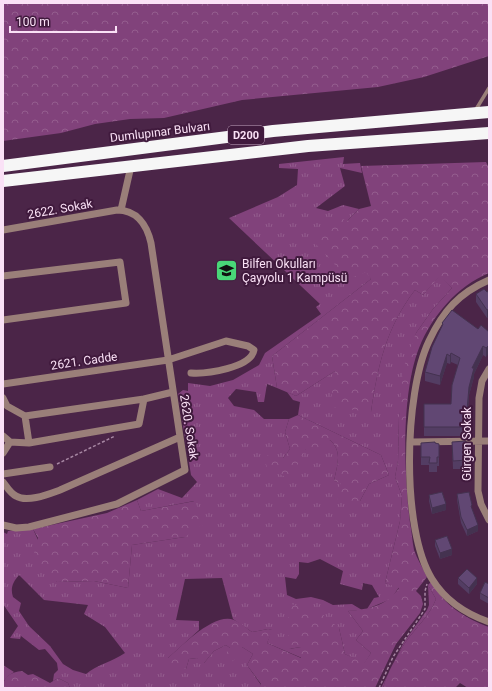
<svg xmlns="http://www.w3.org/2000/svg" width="492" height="691" font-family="Roboto,sans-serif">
  <defs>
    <pattern id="grass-tufts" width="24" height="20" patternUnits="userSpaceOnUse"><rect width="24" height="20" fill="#81427b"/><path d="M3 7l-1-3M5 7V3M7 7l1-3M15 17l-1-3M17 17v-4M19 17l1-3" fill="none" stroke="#945d8e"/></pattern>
    <pattern id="forest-crowns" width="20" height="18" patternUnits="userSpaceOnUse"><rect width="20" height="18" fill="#81427b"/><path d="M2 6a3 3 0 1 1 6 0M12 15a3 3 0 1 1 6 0" fill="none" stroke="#945d8e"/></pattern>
  </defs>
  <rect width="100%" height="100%" fill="#4b2548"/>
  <path fill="url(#grass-tufts)" fill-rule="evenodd" d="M 344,157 L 343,164 L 360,163 L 362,173 L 340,168 L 345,186 L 316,208 L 328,211 L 343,205 L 359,209 L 347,221 L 371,279 L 272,356 L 277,388 L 267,384 L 264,402 L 258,402 L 256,392 L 236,389 L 228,398 L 234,406 L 254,410 L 264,419 L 289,419 L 285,432 L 290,449 L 283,458 L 267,468 L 306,449 L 330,440 C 343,452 337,465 334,481 L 341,482 L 360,501 L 369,484 L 389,475 L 381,455 L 298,415 L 300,402 L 293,400 L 287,392 L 296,396 L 335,371 L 371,412 C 378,365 386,328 415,290 L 423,295 L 440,275 L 452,288 L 433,309 L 416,333 L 399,417 L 398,461 L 395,477 L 402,496 L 400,521 L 385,583 L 399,587 L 391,599 L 367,609 L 374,598 L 379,597 L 372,585 L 363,583 L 362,590 L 340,584 L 343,571 L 320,559 L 308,563 L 299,562 L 299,574 L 296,579 L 285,577 L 287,595 L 296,599 L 311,597 L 323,600 L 333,605 L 352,604 L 362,610 L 348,611 L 363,631 L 356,640 L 371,653 L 364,664 L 345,654 L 339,628 L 289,649 L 301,647 L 302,658 L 267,643 L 272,630 L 268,629 L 252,632 L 233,619 L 222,578 L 185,579 L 176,620 L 199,621 L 199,630 L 168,658 L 186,669 L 189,659 L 197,658 L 204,663 L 214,651 L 226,645 L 230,648 L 242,647 L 253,654 L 247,665 L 261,685 L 259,688 L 70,688 L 68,683 L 58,678 L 53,681 L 54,674 L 58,670 L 57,663 L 45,649 L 39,650 L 21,636 L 20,639 L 10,638 L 18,626 L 3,604 L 3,532 L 7,534 L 8,531 L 33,529 L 57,582 L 94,581 L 128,588 L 132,545 L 185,537 L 194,501 L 141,511 L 137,500 L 158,489 L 182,498 L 197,482 L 191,475 L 178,394 L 183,390 L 188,391 L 188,383 L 210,386 L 233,380 L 259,365 L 265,353 L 321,314 L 316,307 L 320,304 L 229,218 L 278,197 L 297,185 L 298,169 L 279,168 L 279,164 ZM 19,575 L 44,600 L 88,605 L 84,614 L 105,627 L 125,653 C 112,662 96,665 86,674 L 73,670 L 63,664 L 50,646 L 29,626 L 19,611 L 21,603 L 13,597 C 10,588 13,582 19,575 Z
    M 428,585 L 436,599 C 429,617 416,627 405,643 C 397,656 387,673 383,688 L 381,688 L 404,642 L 427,610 L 429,605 Z
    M 3,665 L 14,672 L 8,676 L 3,682 Z"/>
  <path fill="url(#forest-crowns)" d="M 3,3 L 489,3 L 489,56 L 424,77 L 378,87 L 242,100 L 164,118 L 130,119 L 95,124 L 61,133 L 3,141 Z
    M 486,162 L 489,168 L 489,273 C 457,286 432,316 419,348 C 401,394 404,474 410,523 C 412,531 412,541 414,550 C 417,559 423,568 427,577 L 416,591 L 421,596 L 423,604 L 420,613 L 396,644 L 375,688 L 259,688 L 261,684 L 247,665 L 253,654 L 242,647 L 241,654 L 230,663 L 220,660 L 230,648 L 226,645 L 214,651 L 204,663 L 200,663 L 197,658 L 189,659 L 186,669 L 170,668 L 167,659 C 181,647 214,612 234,620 C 240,622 246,628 252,632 L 268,629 L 273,630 L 267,643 L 301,658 L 301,647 L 288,649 L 288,603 L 322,614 L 339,628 L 345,654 L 364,663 L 371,653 L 356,640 L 363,631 L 348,611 C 370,609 386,606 399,588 L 385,583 L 400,521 L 402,496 L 395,477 L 398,461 L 399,417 L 403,369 L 416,333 L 433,309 L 452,288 L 440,276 L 423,295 L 415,290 C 386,328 378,365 371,412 L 330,407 L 335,371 L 296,396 L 277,388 L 272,356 L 371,279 L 366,272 L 348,279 L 313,241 L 338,217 L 347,221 L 359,209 L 371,206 L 361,166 Z
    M 298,415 L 381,455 L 389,475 L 369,484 L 360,501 L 338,500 L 337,491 L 341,483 L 334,481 C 337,465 343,452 330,440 L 319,457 L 306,449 L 290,479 L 267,468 L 264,455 L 283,458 L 290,449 L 285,432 L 289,419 Z
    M 137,500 L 141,511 L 195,501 L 204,524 L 185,537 L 132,545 L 128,588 L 94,581 L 57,582 L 33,557 L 38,538 L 33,529 L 107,513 Z
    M 432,581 C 435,587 438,593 442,597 C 452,610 474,622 489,627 L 489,688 L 468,688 L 460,683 L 455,688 L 383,688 C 387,673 397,656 405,643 C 416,627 429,617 436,599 L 428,585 Z
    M 22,671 L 28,675 L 33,674 L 50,683 L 58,678 L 68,683 L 70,688 L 3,688 C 3,676 11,672 22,671 Z"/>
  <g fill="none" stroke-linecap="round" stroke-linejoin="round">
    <path stroke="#a787a3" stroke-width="1.5" stroke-dasharray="3 2" stroke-linecap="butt" d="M 57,464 L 115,436
      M 379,688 L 393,657 L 425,609 L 425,591 L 427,584"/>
    <path stroke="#9a7f79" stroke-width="3.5" d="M 475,111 L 489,88"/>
    <path stroke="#9a7f79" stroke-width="7" d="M 121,210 L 131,166
      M 3,230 L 117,210 C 137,210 147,225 151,243 L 185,470 L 117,504 L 29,527 L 16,528 L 3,525
      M 3,276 L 120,262 L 126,303 L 3,320
      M 489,280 C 459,293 443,311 429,341 C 404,393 401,530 432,579 C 445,600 466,614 489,622
      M 489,369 L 482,381 L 479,398 L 478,491 L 481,504 L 489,520
      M 3,384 L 168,360 L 226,341 L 248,346 L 254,350 C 251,368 206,374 191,373
      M 3,398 L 7,406 L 25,416
      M 3,436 L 10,442 L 29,443 L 139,424 L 144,399 L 173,392
      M 411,442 L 489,441
      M 29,443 L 25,416 L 144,399
      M 3,453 L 10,442
      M 3,474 L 50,467
      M 3,482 C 7,487 10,493 16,496 C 27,503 49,494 60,490 L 180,437"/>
    <path stroke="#f6f6f6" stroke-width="12" d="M 3,166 L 273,131 L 489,112
      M 3,181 L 308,146 L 489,133"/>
  </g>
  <path fill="#533d63" d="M 489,291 L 489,316 L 487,318 L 476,302 L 476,294 L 487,292 Z
    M 442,323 L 478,329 L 489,332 L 486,357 L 483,355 L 474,374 L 474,377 L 469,395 L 468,410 L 469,410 L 469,436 L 424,436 L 424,404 L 451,404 L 458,365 L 451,362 L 450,364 L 447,363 L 440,385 L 425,381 L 425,372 L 442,327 Z
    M 489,398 L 489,411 L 488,411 Z
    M 452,442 L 467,460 L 467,469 L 453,469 Z
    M 421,443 L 439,444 L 439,466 L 437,466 L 437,472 L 429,472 L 429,465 L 421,465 Z
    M 457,494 L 472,510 L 478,531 L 467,536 L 461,523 L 457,500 Z
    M 429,495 L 446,510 L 432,514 L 429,501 Z
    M 435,540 L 452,555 L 440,559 L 435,546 Z
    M 458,578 L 477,584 L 469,594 L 458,584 Z
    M 489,584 L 489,604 L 480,599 L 480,593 Z"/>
  <path fill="#443250" d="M 489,309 L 489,316 L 487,318 L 487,310 Z
    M 489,345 L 489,353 L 486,357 L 486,348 Z
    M 483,346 L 483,355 L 474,374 L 474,377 L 469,395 L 467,418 L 469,387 L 472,368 Z
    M 451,353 L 451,362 L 450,364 L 450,356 Z
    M 447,354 L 447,363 L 440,385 L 440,376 Z
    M 446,504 L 446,510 L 432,514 L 432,508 Z
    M 478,525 L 478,531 L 467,536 L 467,530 Z
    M 452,549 L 452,555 L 440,559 L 440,553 Z
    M 477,578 L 477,584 L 469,594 L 469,588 Z"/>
  <path fill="#614773" stroke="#443250" d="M 484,289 L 487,292 L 489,291 L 489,309 L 487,310 L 476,294 Z
    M 452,310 L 478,329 L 481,325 L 489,332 L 489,345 L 486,348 L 483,346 L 472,368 L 474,368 L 469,387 L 467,410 L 469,410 L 469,427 L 424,427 L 424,404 L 451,404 L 452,385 L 460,358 L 451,353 L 450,356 L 447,354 L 440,376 L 425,372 L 432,347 L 443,324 L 442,323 Z
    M 466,441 L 467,460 L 453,461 L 452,442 Z
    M 435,442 L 435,443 L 439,444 L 439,457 L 437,457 L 437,463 L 429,463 L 430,457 L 421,457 L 421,443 Z
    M 442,492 L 446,504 L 432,508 L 429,495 Z
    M 469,492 L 472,505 L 471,506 L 478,525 L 467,530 L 461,517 L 457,494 Z
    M 447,536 L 452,549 L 440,553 L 435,540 Z
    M 467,569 L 477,578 L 469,588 L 458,578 Z
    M 485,582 L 489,584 L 489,598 L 480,593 Z"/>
  <defs>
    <symbol id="school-square" viewBox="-11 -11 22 22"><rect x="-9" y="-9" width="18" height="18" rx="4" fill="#49d778" stroke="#401a3d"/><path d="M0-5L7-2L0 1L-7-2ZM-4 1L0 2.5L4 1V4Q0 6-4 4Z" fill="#111"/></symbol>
  </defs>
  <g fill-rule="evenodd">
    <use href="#school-square" x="214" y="258" width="25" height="25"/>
  </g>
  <g text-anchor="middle" stroke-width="4" stroke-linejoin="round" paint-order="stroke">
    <rect fill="#401a3d" stroke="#c2a5be" stroke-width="1" x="228" y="126" width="36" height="18" rx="3"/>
    <g font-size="11" font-weight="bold" fill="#fae1f6">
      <text x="246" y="139">D200</text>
    </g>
    <g font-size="12" fill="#fae1f6" stroke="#401a3d">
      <text transform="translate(160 132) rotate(-7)" y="4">Dumlupınar Bulvarı</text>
      <text transform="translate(60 209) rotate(-10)" y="4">2622. Sokak</text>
      <text transform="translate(84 361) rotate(-8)" y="4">2621. Cadde</text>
      <text transform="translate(189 427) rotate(81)" y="4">2620. Sokak</text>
      <text transform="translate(467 444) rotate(-90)" y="4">Gürgen Sokak</text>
    </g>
    <g font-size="12" fill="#fae1f6" stroke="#401a3d" text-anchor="start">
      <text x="242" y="268">Bilfen Okulları<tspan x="242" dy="14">Çayyolu 1 Kampüsü</tspan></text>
    </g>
  </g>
  <rect width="492" height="691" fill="none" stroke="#fae1f6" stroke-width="8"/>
  <path d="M10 26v6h106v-6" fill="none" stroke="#fae1f6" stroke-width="2"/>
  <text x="16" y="26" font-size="12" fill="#fae1f6" stroke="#401a3d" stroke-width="3" paint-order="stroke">100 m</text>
</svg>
